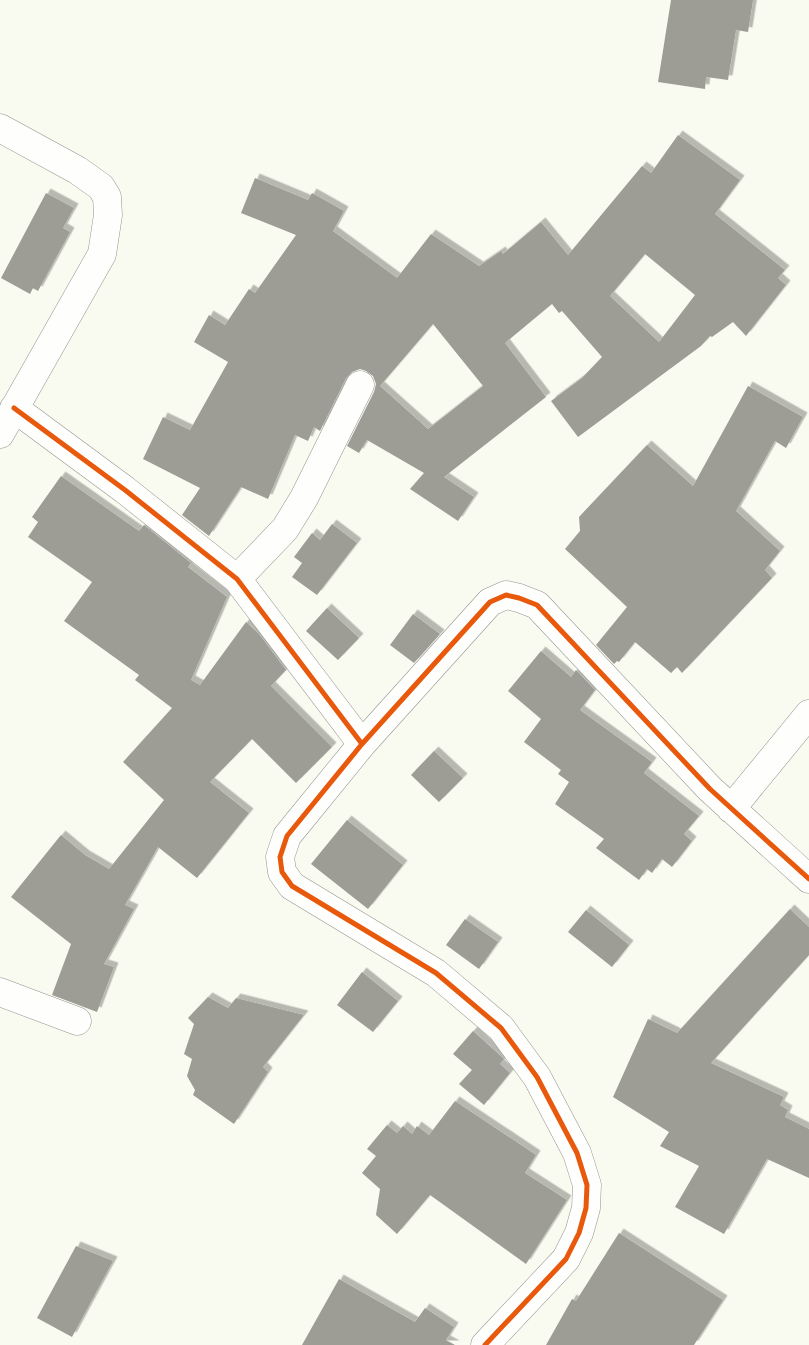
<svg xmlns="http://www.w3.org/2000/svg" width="809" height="1345" font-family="Literata,serif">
  <defs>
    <filter id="shadow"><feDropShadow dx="4.5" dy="-4.5" stdDeviation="0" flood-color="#0004"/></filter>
  </defs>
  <rect width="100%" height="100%" fill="#fafbf0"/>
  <path fill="#9d9d96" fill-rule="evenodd" filter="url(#shadow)" d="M 671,0 L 753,0 L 748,32 L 736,30 L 728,80 L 706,77 L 705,89 L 658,82 Z
    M 678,135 L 740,180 L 715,214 L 785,270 L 778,278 L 786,285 L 746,336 L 733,322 L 712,337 L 710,336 L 701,346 L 578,437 L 551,401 L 582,378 L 602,357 L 562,311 L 559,313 L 552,304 L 505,343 L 546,397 L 444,477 L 474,497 L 458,521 L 410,489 L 424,473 L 367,440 L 359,453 L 347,446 L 374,392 L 376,384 L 373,376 L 366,371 L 360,369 L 352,372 L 346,378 L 320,431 L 314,427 L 308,441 L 295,435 L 268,499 L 241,487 L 209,536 L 182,515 L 200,488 L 143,459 L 163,417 L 190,430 L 228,362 L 194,342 L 209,315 L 225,325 L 249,289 L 255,293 L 296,235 L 241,213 L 255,178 L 308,200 L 312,193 L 344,211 L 333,231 L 397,278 L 431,234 L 479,266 L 501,251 L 503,254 L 541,222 L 568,255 L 642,166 L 651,173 ZM 645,254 L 695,295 L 659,342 L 610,296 ZM 433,324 L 483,386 L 428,429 L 380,386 Z
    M 46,193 L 74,208 L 63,228 L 70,232 L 38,291 L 33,288 L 30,294 L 1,278 Z
    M 748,386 L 803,417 L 786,448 L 775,441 L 736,511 L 780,551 L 765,570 L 772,578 L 682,673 L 677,667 L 671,673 L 635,642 L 619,662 L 617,661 L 614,664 L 596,645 L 627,607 L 565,549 L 580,531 L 579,517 L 647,445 L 693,486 Z
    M 61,476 L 139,531 L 144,525 L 191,563 L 188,567 L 227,597 L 191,680 L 200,685 L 246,622 L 259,634 L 286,670 L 271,686 L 332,747 L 296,783 L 252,739 L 210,782 L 249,813 L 197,878 L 158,847 L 125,905 L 134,909 L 104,964 L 114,967 L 97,1012 L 52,995 L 71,944 L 11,897 L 61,835 L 85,855 L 109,869 L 164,800 L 123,762 L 172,708 L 135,680 L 139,675 L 64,621 L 92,582 L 28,537 L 38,522 L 32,517 Z
    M 332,524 L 357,543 L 317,595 L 292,577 L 302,563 L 294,557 L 312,533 L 320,540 Z
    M 327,608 L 359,638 L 338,660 L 306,631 Z
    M 413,614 L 440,634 L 414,663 L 390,645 Z
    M 541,651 L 571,677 L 576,670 L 595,690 L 580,710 L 652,762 L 644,773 L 699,816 L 684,834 L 692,841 L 672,867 L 662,859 L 652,873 L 647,869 L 639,880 L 596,848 L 604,839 L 555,804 L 569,782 L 558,774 L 561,770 L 524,742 L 541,719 L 508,691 Z
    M 434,751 L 463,778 L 439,802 L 411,775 Z
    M 347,820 L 403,865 L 368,909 L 311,864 Z
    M 790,909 L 809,927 L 809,955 L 711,1063 L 784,1097 L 780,1105 L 788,1110 L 785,1117 L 809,1129 L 809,1178 L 767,1159 L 724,1234 L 675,1207 L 699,1166 L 660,1146 L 669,1132 L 613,1097 L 648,1019 L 677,1033 Z
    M 586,910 L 629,945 L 612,967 L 568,932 Z
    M 465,919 L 498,942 L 479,969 L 446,945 Z
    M 362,972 L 398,1001 L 373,1032 L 337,1005 Z
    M 208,997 L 228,1008 L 236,998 L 304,1015 L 263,1067 L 268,1072 L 234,1124 L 193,1095 L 195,1090 L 187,1076 L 192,1059 L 184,1054 L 194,1024 L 188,1018 Z
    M 473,1031 L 503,1058 L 504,1059 L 500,1064 L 510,1073 L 484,1105 L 459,1084 L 472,1070 L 453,1054 Z
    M 455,1101 L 536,1155 L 525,1173 L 567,1200 L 526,1264 L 430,1195 L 397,1234 L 376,1215 L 380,1189 L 362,1173 L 376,1156 L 367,1149 L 387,1125 L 397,1133 L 403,1126 L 412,1134 L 417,1126 L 429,1135 Z
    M 619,1233 L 723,1300 L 694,1345 L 546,1345 L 572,1299 L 576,1301 Z
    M 76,1246 L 113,1261 L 72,1337 L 37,1318 Z
    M 339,1279 L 415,1322 L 425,1308 L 454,1327 L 446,1340 L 455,1345 L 302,1345 Z"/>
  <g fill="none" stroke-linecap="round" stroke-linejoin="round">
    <defs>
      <path id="minor" d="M 0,128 L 77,170 L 101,187 L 107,197 L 108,215 L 102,254 L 0,434
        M 14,408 L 125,490 L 237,579 L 362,744
        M 237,579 L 285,529 L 304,498 L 360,385
        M 731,809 L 809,714
        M 0,992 L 77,1021
        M 485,1345 L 566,1259 L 579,1233 L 586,1208 L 587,1185 L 577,1153 L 537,1077 L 501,1028 L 436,973 L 292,886 L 282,872 L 280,857 L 287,836 L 362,744 L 490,602 L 506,595 L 519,598 L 537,605 L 710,789 L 809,879"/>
    </defs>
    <use href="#minor" stroke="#93948f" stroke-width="29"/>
    <use href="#minor" stroke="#fefefd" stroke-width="28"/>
    <defs>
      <path id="cycleway" d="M 14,408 L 125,490 L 237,579 L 362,744
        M 485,1345 L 566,1259 L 579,1233 L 586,1208 L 587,1185 L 577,1153 L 537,1077 L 501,1028 L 436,973 L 292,886 L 282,872 L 280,857 L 287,836 L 362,744 L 490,602 L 506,595 L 519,598 L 537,605 L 710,789 L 809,879"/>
    </defs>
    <use href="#cycleway" stroke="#fff" stroke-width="8"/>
    <use href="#cycleway" stroke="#e8590c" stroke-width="5"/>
  </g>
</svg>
